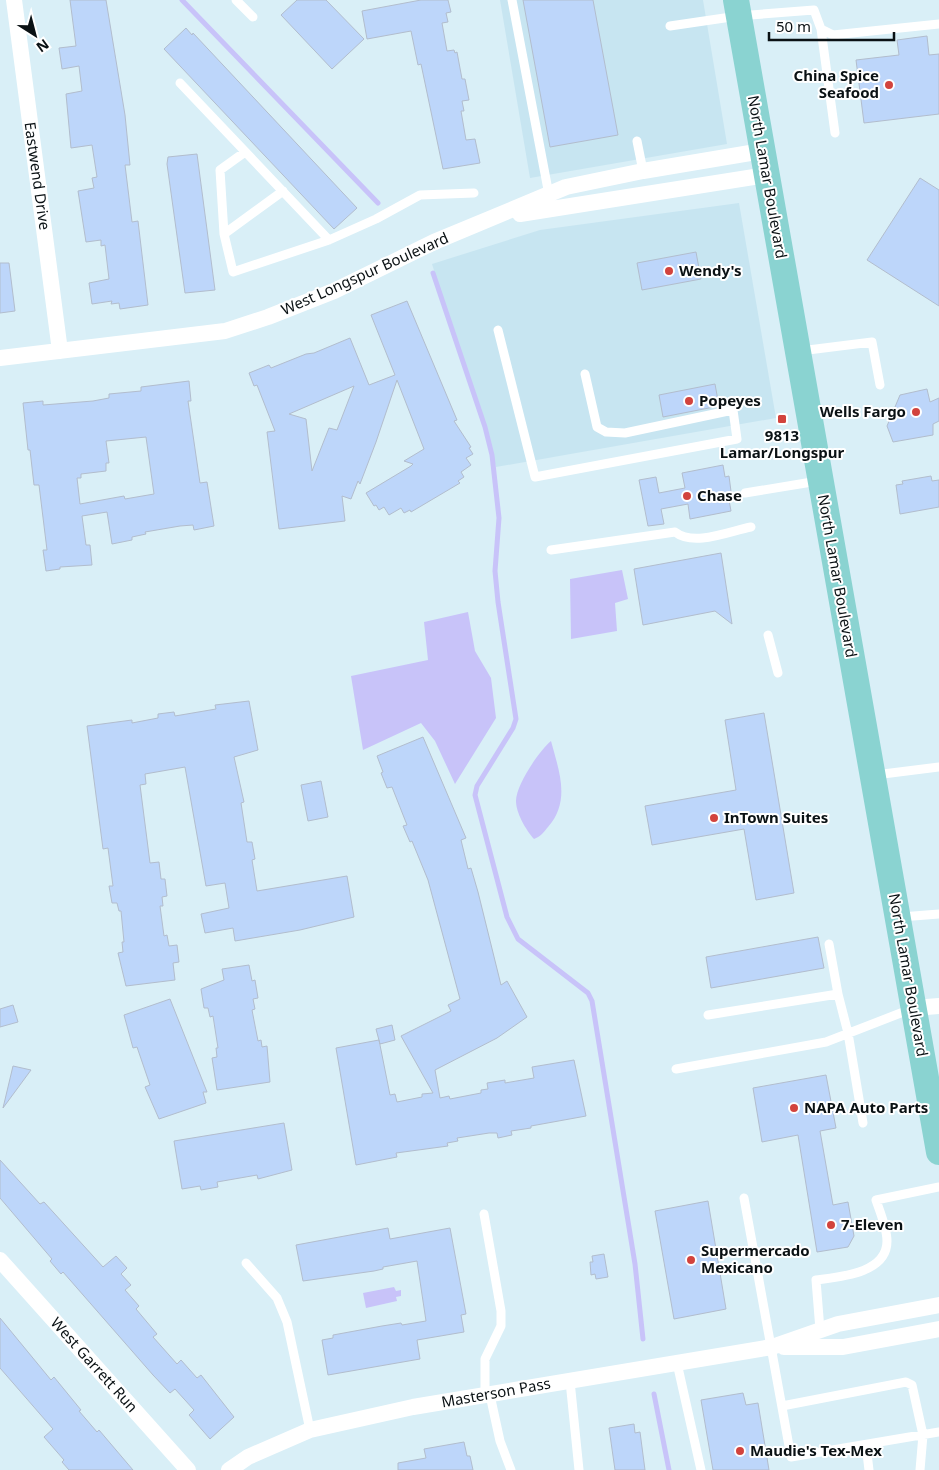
<svg xmlns="http://www.w3.org/2000/svg" width="939" height="1470" font-family="'Noto Sans',sans-serif">
  <rect width="100%" height="100%" fill="#d9eff7"/>
  <path fill="#c7e5f1" d="M 500,0 L 703,0 L 727,144 L 530,178 Z
    M 739,203 L 776,418 L 496,467 L 432,264 L 540,230 Z"/>
  <path fill="#c8c3f9" d="M 622,570 L 628,599 L 615,603 L 617,631 L 571,639 L 570,579 Z
    M 468,612 L 475,651 L 491,678 L 496,718 L 455,784 L 435,741 L 421,723 L 363,750 L 351,676 L 428,660 L 424,622 Z
    M 551,741 C 559,771 571,801 548,827 C 544,832 540,837 534,839 C 526,830 516,813 516,801 C 516,785 539,751 551,741 Z
    M 394,1287 L 396,1291 L 401,1290 L 401,1296 L 396,1297 L 397,1301 L 366,1308 L 363,1293 Z"/>
  <g fill="none" stroke-linecap="round" stroke-linejoin="round">
    <path stroke="#c8c3f9" stroke-width="5" d="M 182,0 L 378,203
      M 433,273 L 485,427 L 492,455 L 499,518 L 495,571 L 498,602 L 516,719 L 513,728 L 477,786 L 475,795 L 507,917 L 518,939 L 588,993 L 592,1001 L 635,1264 L 643,1339
      M 654,1394 L 669,1470"/>
  </g>
  <path fill="#bdd6fa" stroke="#b2bdcd" fill-rule="evenodd" d="M 70,0 L 106,0 L 125,115 L 130,165 L 125,165 L 132,222 L 138,221 L 148,305 L 120,309 L 119,303 L 111,304 L 112,301 L 92,304 L 89,283 L 109,279 L 105,245 L 101,246 L 101,240 L 86,242 L 78,191 L 94,188 L 92,178 L 97,177 L 92,145 L 71,148 L 66,94 L 82,91 L 79,66 L 62,69 L 59,48 L 76,46 Z
    M 297,0 L 326,0 L 364,39 L 332,69 L 281,15 Z
    M 421,0 L 448,0 L 451,12 L 446,13 L 448,22 L 442,23 L 447,51 L 454,50 L 455,53 L 457,52 L 462,79 L 465,79 L 469,100 L 462,101 L 464,111 L 461,111 L 466,140 L 475,139 L 480,163 L 443,169 L 421,64 L 418,65 L 411,31 L 367,39 L 362,11 Z
    M 523,0 L 593,0 L 618,135 L 550,147 Z
    M 186,28 L 192,35 L 193,33 L 357,208 L 334,229 L 164,49 Z
    M 927,36 L 929,55 L 939,54 L 939,114 L 864,123 L 856,60 L 899,55 L 897,40 Z
    M 197,154 L 215,290 L 185,293 L 167,164 L 168,157 Z
    M 920,178 L 939,190 L 939,306 L 867,260 Z
    M 696,252 L 701,279 L 642,290 L 637,263 Z
    M 0,263 L 9,263 L 15,311 L 0,313 Z
    M 407,301 L 457,420 L 454,421 L 471,447 L 469,448 L 473,454 L 466,458 L 471,465 L 461,472 L 464,477 L 458,481 L 460,483 L 411,512 L 410,510 L 404,513 L 401,508 L 389,515 L 384,507 L 379,510 L 376,505 L 374,506 L 366,493 L 411,466 L 413,464 L 404,461 L 424,449 L 397,380 L 376,442 L 360,484 L 358,481 L 351,499 L 342,496 L 345,521 L 279,529 L 267,432 L 275,431 L 257,385 L 254,386 L 249,373 L 269,365 L 271,368 L 306,354 L 314,353 L 350,338 L 369,385 L 395,375 L 371,315 ZM 354,386 L 337,430 L 329,428 L 312,471 L 306,419 L 289,414 Z
    M 189,381 L 191,401 L 188,401 L 200,483 L 207,482 L 214,526 L 194,530 L 193,525 L 180,526 L 145,532 L 146,534 L 132,537 L 132,540 L 112,544 L 107,512 L 82,516 L 86,545 L 90,545 L 92,565 L 60,567 L 60,569 L 46,571 L 43,550 L 47,550 L 39,485 L 34,485 L 30,450 L 28,450 L 23,403 L 43,401 L 43,405 L 93,401 L 109,398 L 109,394 L 141,391 L 141,387 ZM 146,437 L 154,494 L 125,499 L 124,496 L 80,504 L 77,478 L 81,478 L 81,474 L 106,471 L 106,463 L 109,463 L 106,441 Z
    M 715,384 L 719,406 L 663,417 L 659,395 Z
    M 927,389 L 930,402 L 939,398 L 939,421 L 933,424 L 933,435 L 893,442 L 887,426 L 900,395 Z
    M 723,465 L 725,477 L 729,476 L 732,499 L 729,500 L 731,511 L 690,519 L 688,504 L 661,509 L 664,524 L 648,526 L 639,480 L 656,477 L 659,493 L 685,488 L 682,473 Z
    M 931,476 L 932,481 L 939,480 L 939,507 L 900,514 L 896,485 L 903,484 L 902,481 Z
    M 721,553 L 732,624 L 715,611 L 643,625 L 634,569 Z
    M 249,701 L 258,750 L 234,757 L 244,802 L 241,803 L 247,842 L 252,842 L 255,859 L 252,860 L 257,891 L 347,876 L 354,917 L 300,930 L 235,941 L 233,928 L 205,933 L 201,914 L 229,908 L 225,883 L 206,886 L 185,767 L 145,774 L 146,784 L 140,785 L 150,863 L 159,862 L 161,879 L 165,879 L 167,896 L 162,897 L 163,906 L 160,906 L 164,936 L 167,935 L 169,946 L 177,945 L 179,962 L 173,963 L 175,980 L 126,986 L 118,953 L 123,952 L 122,942 L 124,942 L 121,911 L 119,911 L 117,903 L 112,903 L 109,886 L 113,886 L 108,848 L 103,849 L 87,726 L 132,720 L 132,723 L 158,718 L 158,714 L 174,712 L 175,716 L 216,709 L 215,705 Z
    M 764,713 L 794,893 L 756,900 L 744,829 L 652,845 L 645,806 L 736,790 L 725,720 Z
    M 423,737 L 466,838 L 461,840 L 468,869 L 471,868 L 478,892 L 501,985 L 507,981 L 527,1017 L 497,1038 L 435,1070 L 440,1098 L 449,1096 L 450,1099 L 481,1093 L 481,1090 L 488,1089 L 487,1083 L 505,1080 L 505,1083 L 534,1078 L 532,1067 L 574,1060 L 586,1116 L 531,1126 L 531,1128 L 511,1131 L 512,1135 L 498,1138 L 497,1133 L 489,1133 L 457,1138 L 458,1141 L 447,1143 L 448,1146 L 396,1153 L 397,1157 L 356,1165 L 336,1048 L 379,1040 L 390,1095 L 395,1094 L 397,1102 L 422,1097 L 422,1094 L 433,1093 L 401,1036 L 451,1011 L 448,1005 L 460,999 L 428,880 L 412,841 L 410,842 L 403,826 L 407,825 L 392,787 L 387,788 L 381,773 L 383,772 L 377,756 Z
    M 321,781 L 328,817 L 308,821 L 301,785 Z
    M 818,937 L 824,968 L 711,988 L 706,957 Z
    M 249,965 L 252,981 L 255,980 L 258,998 L 253,999 L 255,1009 L 252,1010 L 258,1041 L 261,1040 L 262,1047 L 267,1046 L 270,1082 L 217,1090 L 212,1058 L 217,1057 L 216,1048 L 218,1048 L 213,1016 L 210,1017 L 208,1008 L 204,1008 L 201,989 L 224,980 L 222,969 Z
    M 170,999 L 207,1092 L 203,1092 L 206,1103 L 159,1119 L 145,1087 L 150,1085 L 137,1047 L 133,1048 L 124,1015 Z
    M 13,1005 L 18,1022 L 0,1027 L 0,1009 Z
    M 392,1025 L 395,1040 L 380,1044 L 376,1029 Z
    M 13,1066 L 31,1070 L 3,1108 Z
    M 826,1075 L 836,1128 L 820,1131 L 833,1205 L 848,1202 L 854,1236 L 848,1247 L 817,1252 L 798,1135 L 762,1142 L 753,1088 Z
    M 284,1123 L 292,1170 L 258,1179 L 257,1175 L 217,1182 L 218,1187 L 201,1190 L 200,1186 L 182,1189 L 174,1141 Z
    M 0,1160 L 40,1204 L 44,1202 L 103,1267 L 116,1256 L 127,1268 L 121,1274 L 131,1285 L 125,1290 L 139,1306 L 136,1309 L 157,1334 L 153,1337 L 177,1364 L 181,1360 L 197,1378 L 201,1375 L 234,1417 L 210,1439 L 189,1415 L 194,1410 L 175,1389 L 170,1393 L 153,1375 L 63,1272 L 61,1274 L 50,1261 L 52,1259 L 0,1198 Z
    M 708,1201 L 726,1309 L 674,1319 L 655,1211 Z
    M 388,1228 L 390,1239 L 450,1228 L 466,1314 L 461,1315 L 464,1332 L 417,1340 L 420,1359 L 328,1375 L 322,1340 L 333,1338 L 333,1335 L 382,1326 L 401,1323 L 402,1325 L 426,1321 L 417,1261 L 383,1267 L 383,1269 L 374,1271 L 303,1281 L 296,1245 Z
    M 604,1254 L 608,1277 L 596,1279 L 595,1274 L 591,1275 L 590,1262 L 593,1262 L 592,1256 Z
    M 0,1318 L 51,1380 L 54,1377 L 81,1410 L 79,1411 L 97,1432 L 99,1430 L 133,1470 L 69,1470 L 62,1462 L 64,1460 L 44,1437 L 53,1429 L 0,1368 Z
    M 743,1393 L 746,1405 L 758,1403 L 769,1470 L 713,1470 L 701,1400 Z
    M 634,1424 L 635,1433 L 640,1432 L 645,1470 L 615,1470 L 609,1428 Z
    M 464,1442 L 467,1456 L 470,1456 L 473,1470 L 398,1470 L 398,1463 L 426,1458 L 424,1449 Z"/>
  <g fill="none" stroke-linecap="round" stroke-linejoin="round">
    <path stroke="#fff" stroke-width="9" d="M 236,0 L 253,17
      M 512,0 L 549,195
      M 670,26 L 738,16 L 814,10 L 821,29 L 833,35 L 939,24
      M 821,29 L 835,133
      M 180,83 L 329,240
      M 637,141 L 643,171
      M 245,152 L 220,170 L 224,234 L 233,272 L 329,240 L 376,219 L 420,195 L 474,193
      M 224,234 L 283,191
      M 498,330 L 535,477 L 737,439 L 733,410 L 625,433 L 606,432 L 597,427 L 585,374
      M 800,351 L 872,342 L 880,385
      M 745,493 L 818,481
      M 551,550 L 675,532 C 694,547 730,531 751,527
      M 768,635 L 778,673
      M 875,775 L 939,767
      M 901,917 L 939,914
      M 829,944 L 838,994
      M 708,1015 L 838,994 L 848,1033 L 863,1123
      M 676,1069 L 826,1042 L 911,1009
      M 744,1198 L 791,1457 L 939,1432
      M 484,1214 L 501,1311 L 501,1326 L 485,1359 L 485,1395
      M 246,1263 L 277,1298 L 287,1322 L 310,1430
      M 820,1330 L 816,1280 C 838,1277 887,1274 887,1241 C 887,1228 880,1212 876,1200 L 939,1187
      M 677,1363 L 701,1470
      M 570,1381 L 579,1470
      M 490,1395 L 500,1441 L 511,1470
      M 782,1406 L 906,1382 L 912,1385 L 923,1435 L 920,1470
      M 866,1445 L 869,1470"/>
    <path stroke="#fff" stroke-width="16" d="M 14,0 L 60,351
      M 520,214 L 766,175
      M 0,358 L 225,331 L 268,317 L 334,291 L 434,242 L 566,187 L 643,171 L 762,151
      M 914,1008 L 939,1006
      M 0,1260 L 188,1470
      M 784,1347 L 843,1347 L 939,1329
      M 229,1470 L 248,1457 L 310,1430 L 413,1407 L 772,1347 L 838,1324 L 939,1305"/>
    <path stroke="#8ad3d1" stroke-width="26" d="M 736,0 L 939,1152"/>
  </g>
  <g fill="#d2433d" stroke="#fff" stroke-width="2">
    <circle cx="889" cy="85" r="5"/>
    <circle cx="669" cy="271" r="5"/>
    <circle cx="689" cy="401" r="5"/>
    <circle cx="916" cy="412" r="5"/>
    <rect x="777" y="414" width="10" height="10" rx="2.5"/>
    <circle cx="687" cy="496" r="5"/>
    <circle cx="714" cy="818" r="5"/>
    <circle cx="794" cy="1108" r="5"/>
    <circle cx="831" cy="1225" r="5"/>
    <circle cx="691" cy="1260" r="5"/>
    <circle cx="740" cy="1451" r="5"/>
  </g>
  <g text-anchor="middle" stroke-width="4" stroke-linejoin="round" paint-order="stroke">
    <g font-size="15" font-weight="bold" fill="#0a1114" stroke="#fff" text-anchor="start">
      <text x="879" y="81" text-anchor="end">China Spice<tspan x="879" dy="17">Seafood</tspan></text>
      <text x="679" y="276">Wendy's</text>
      <text x="699" y="406">Popeyes</text>
      <text x="906" y="417" text-anchor="end">Wells Fargo</text>
      <text x="782" y="441" text-anchor="middle">9813<tspan x="782" dy="17">Lamar/Longspur</tspan></text>
      <text x="697" y="501">Chase</text>
      <text x="724" y="823">InTown Suites</text>
      <text x="804" y="1113">NAPA Auto Parts</text>
      <text x="841" y="1230">7-Eleven</text>
      <text x="701" y="1256">Supermercado<tspan x="701" dy="17">Mexicano</tspan></text>
      <text x="750" y="1456">Maudie's Tex-Mex</text>
    </g>
    <g font-size="15" fill="#0a1114" stroke="#fff">
      <text transform="translate(37 176) rotate(82)" y="5">Eastwend Drive</text>
      <text transform="translate(767 177) rotate(80)" y="5">North Lamar Boulevard</text>
      <text transform="translate(365 274) rotate(-24)" y="5">West Longspur Boulevard</text>
      <text transform="translate(837 576) rotate(80)" y="5">North Lamar Boulevard</text>
      <text transform="translate(908 975) rotate(80)" y="5">North Lamar Boulevard</text>
      <text transform="translate(94 1365) rotate(48)" y="5">West Garrett Run</text>
      <text transform="translate(496 1393) rotate(-10)" y="5">Masterson Pass</text>
    </g>
  </g>
  <g transform="translate(35 35) rotate(144)" stroke="#ffffff" stroke-width="4" paint-order="stroke">
  <path d="M0-4L9 19L0 12L-9 19Z" fill="#0a1114"/>
  <text y="-8" font-size="14" font-weight="bold" text-anchor="middle" fill="#0a1114">N</text>
  </g>
  <path d="M769 32v8h125v-8" fill="none" stroke="#0a1114" stroke-width="2.5"/>
  <text x="776" y="32" font-size="15" fill="#0a1114" stroke="#ffffff" stroke-width="4" paint-order="stroke">50 m</text>
</svg>
